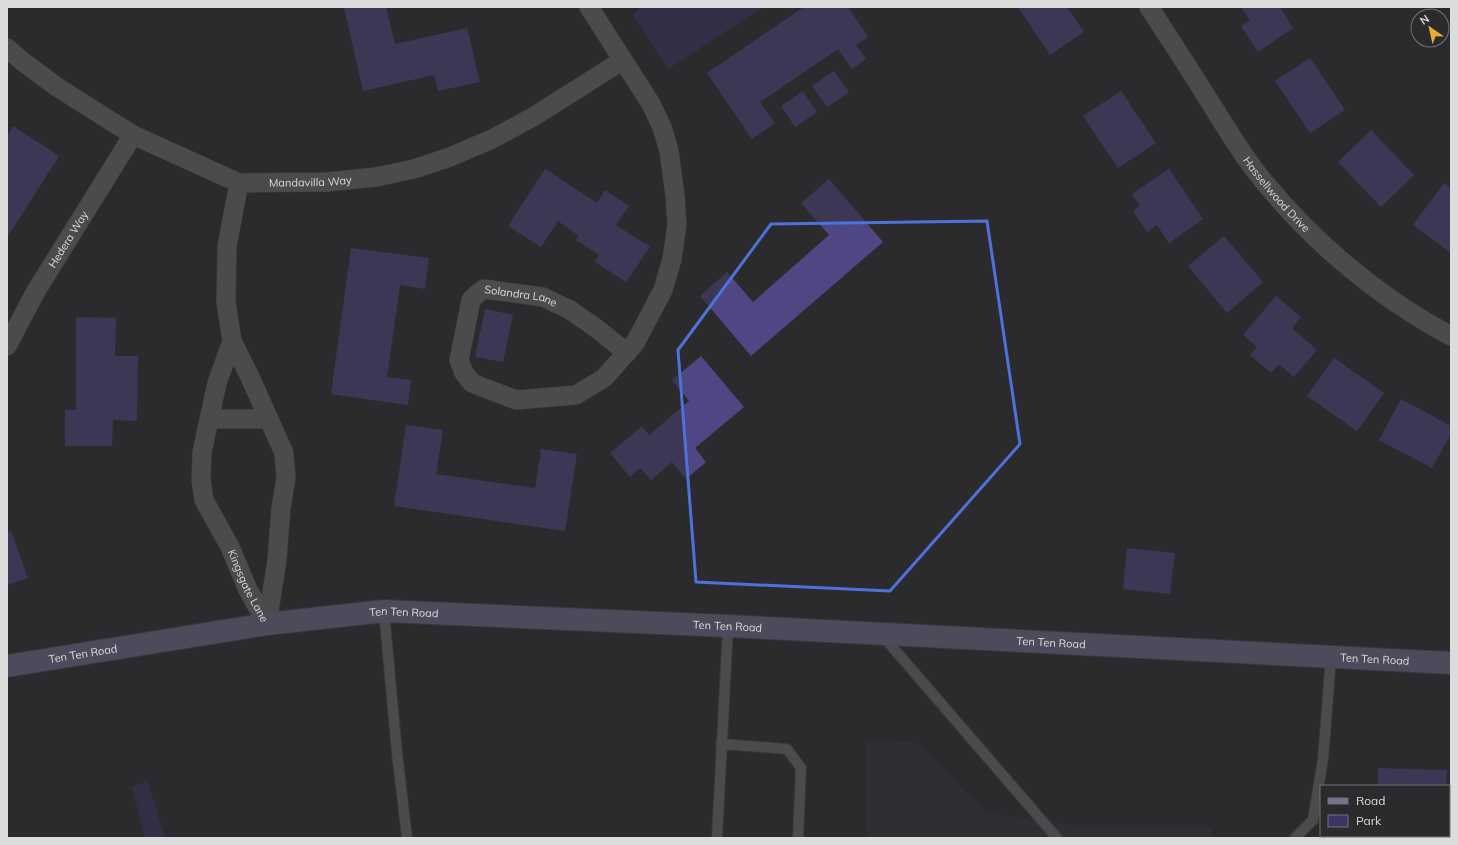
<svg xmlns="http://www.w3.org/2000/svg" width="1458" height="845" font-family="Mulish,sans-serif">
  <rect width="100%" height="100%" fill="#2b2b2e"/>
  <path fill="#33323b" d="M 865,741 L 915,742 L 987,813 L 1084,827 L 1212,827 L 1212,838 L 866,838 Z"/>
  <path fill="#3b3564" d="M 643,7 L 763,7 L 668,69 L 633,14 Z
    M 147,781 L 165,838 L 145,838 L 132,787 Z"/>
  <path fill="#4f4684" d="M 344,7 L 386,7 L 395,44 L 467,28 L 480,82 L 438,91 L 434,75 L 363,91 Z
    M 804,7 L 848,7 L 868,37 L 856,45 L 866,59 L 852,69 L 838,49 L 760,102 L 775,123 L 752,139 L 707,73 Z
    M 1018,7 L 1067,7 L 1084,32 L 1050,55 Z
    M 1241,7 L 1280,7 L 1293,28 L 1258,52 L 1241,26 L 1250,20 Z
    M 1310,58 L 1345,110 L 1310,133 L 1275,81 Z
    M 834,71 L 849,92 L 827,107 L 812,86 Z
    M 803,91 L 817,112 L 795,127 L 781,106 Z
    M 1121,91 L 1156,143 L 1118,168 L 1083,116 Z
    M 13,126 L 59,156 L 7,238 L 7,137 Z
    M 1371,130 L 1414,175 L 1381,207 L 1338,162 Z
    M 545,169 L 597,203 L 605,190 L 629,206 L 616,225 L 650,247 L 626,282 L 595,262 L 599,255 L 576,240 L 579,236 L 558,221 L 541,247 L 508,226 Z
    M 1169,169 L 1203,219 L 1169,243 L 1157,225 L 1147,232 L 1133,211 L 1140,206 L 1132,194 Z
    M 829,179 L 883,242 L 751,356 L 700,296 L 727,272 L 753,302 L 829,235 L 801,203 Z
    M 1444,183 L 1451,188 L 1451,253 L 1413,225 Z
    M 1224,236 L 1263,282 L 1227,313 L 1188,266 Z
    M 351,248 L 429,258 L 425,289 L 400,285 L 387,377 L 411,380 L 408,405 L 331,394 Z
    M 1276,296 L 1301,317 L 1292,328 L 1317,350 L 1294,377 L 1279,364 L 1271,373 L 1250,355 L 1257,347 L 1243,335 Z
    M 485,309 L 513,315 L 503,362 L 475,357 Z
    M 76,317 L 116,318 L 115,356 L 138,356 L 137,421 L 113,420 L 112,446 L 65,446 L 65,410 L 76,410 Z
    M 701,356 L 744,407 L 695,448 L 706,462 L 686,479 L 672,462 L 651,480 L 640,468 L 630,477 L 610,453 L 642,426 L 649,435 L 689,401 L 672,380 Z
    M 1334,358 L 1384,393 L 1357,431 L 1307,396 Z
    M 1401,399 L 1451,426 L 1451,434 L 1432,468 L 1379,440 Z
    M 406,425 L 443,430 L 436,474 L 535,488 L 541,449 L 577,454 L 565,531 L 394,506 Z
    M 11,531 L 28,578 L 7,585 L 7,532 Z
    M 1127,548 L 1175,553 L 1170,594 L 1123,589 Z
    M 1378,768 L 1447,770 L 1446,786 L 1378,786 Z
    M 1376,836 L 1444,836 L 1444,838 L 1376,838 Z"/>
  <g fill="none" stroke-linecap="round" stroke-linejoin="round">
    <defs>
      <path id="lane" d="M 384,611 L 397,753 L 407,838
        M 882,635 L 1057,838
        M 721,744 L 787,749 L 801,768 L 798,838
        M 717,838 L 728,626
        M 1295,838 L 1313,820 L 1323,759 L 1331,657"/>
      <g id="street">
        <path id="s1" d="M 589,7 L 651,104 L 662,127 L 669,151 L 675,196 L 677,224 L 672,259 L 663,290 L 635,343 L 604,378 L 576,395 L 516,400 L 472,383 L 464,373 L 459,360 L 471,300 L 477,294 L 484,289 L 543,297 L 570,310 L 596,328 L 627,353"/>
        <path id="s2" d="M 1149,7 C 1169,38 1189,68 1208,99 C 1224,124 1239,150 1257,173 C 1308,238 1377,297 1451,336"/>
        <path id="s3" d="M 7,48 L 22,61 L 57,87 L 133,135 L 239,183 L 327,182 L 376,177 L 414,169 L 450,157 L 492,139 L 533,117 L 623,60"/>
        <path d="M 239,183 L 227,246 L 226,302 L 232,341 L 250,377 L 284,453 L 286,478 L 281,508 L 277,560 L 267,624"/>
        <path id="s4" d="M 232,341 L 217,383 L 202,452 L 201,480 L 204,500 L 230,547 L 248,590 L 267,624"/>
        <path id="s5" d="M 7,346 L 36,291 L 133,135"/>
        <path d="M 210,419 L 269,419"/>
      </g>
      <g id="secondary">
        <path id="s6" d="M 7,666 L 267,624 L 384,611 L 728,626 L 1451,663"/>
      </g>
    </defs>
    <use href="#lane" stroke="#47474a" stroke-width="12"/>
    <use href="#street" stroke="#47474a" stroke-width="20"/>
    <use href="#secondary" stroke="#47474a" stroke-width="24"/>
    <use href="#lane" stroke="#717175" stroke-width="10"/>
    <use href="#street" stroke="#717175" stroke-width="19"/>
    <use href="#secondary" stroke="#767192" stroke-width="22"/>
  </g>
  <path d="M0 0H1458V845H0ZM 987,221 L 1020,444 L 890,591 L 696,582 L 678,350 L 771,224 Z" fill="#2b2b2e" fill-opacity=".55" fill-rule="evenodd"/>
  <path fill="none" stroke="#4d72d9" stroke-width="3" stroke-linejoin="round" d="M 987,221 L 1020,444 L 890,591 L 696,582 L 678,350 L 771,224 Z"/>
  <g text-anchor="middle" stroke-width="3" stroke-linejoin="round" paint-order="stroke">
    <g font-size="11" fill="#dcdcdd" stroke="#2b2b2e">
      <text dy="4" stroke="none"><textPath href="#s3" startOffset="341">Mandavilla Way</textPath></text>
      <text dy="4" stroke="none"><textPath href="#s2" startOffset="227">Hassellwood Drive</textPath></text>
      <text dy="4" stroke="none"><textPath href="#s5" startOffset="123">Hedera Way</textPath></text>
      <text dy="4" stroke="none"><textPath href="#s1" startOffset="696">Solandra Lane</textPath></text>
      <text dy="4" stroke="none"><textPath href="#s4" startOffset="260">Kingsgate Lane</textPath></text>
      <text dy="4" stroke="none"><textPath href="#s6" startOffset="401">Ten Ten Road</textPath></text>
      <text dy="4" stroke="none"><textPath href="#s6" startOffset="725">Ten Ten Road</textPath></text>
      <text dy="4" stroke="none"><textPath href="#s6" startOffset="1049">Ten Ten Road</textPath></text>
      <text dy="4" stroke="none"><textPath href="#s6" startOffset="77">Ten Ten Road</textPath></text>
      <text dy="4" stroke="none"><textPath href="#s6" startOffset="1373">Ten Ten Road</textPath></text>
    </g>
  </g>
  <rect width="1458" height="845" fill="none" stroke="#dcdcdd" stroke-width="16"/>
  <rect x="1320" y="785" width="130" height="52" fill="#2b2b2e" stroke="#727274"/>
  <rect x="1328" y="798" width="20" height="6" fill="#767192" stroke="#727274"/>
  <text x="1356" y="805" font-size="12" fill="#dcdcdd">Road</text>
  <rect x="1328" y="815" width="20" height="12" fill="#3b3564" stroke="#727274"/>
  <text x="1356" y="825" font-size="12" fill="#dcdcdd">Park</text>
  <g transform="translate(1430 28) rotate(326)"><circle r="19" fill="#2b2b2e" stroke="#727274"/>
  <path d="M0-3L7 15L0 10L-7 15Z" fill="#eaaa38"/>
  <text y="-6" font-size="11" font-weight="bold" text-anchor="middle" fill="#dcdcdd">N</text>
  </g>
</svg>
